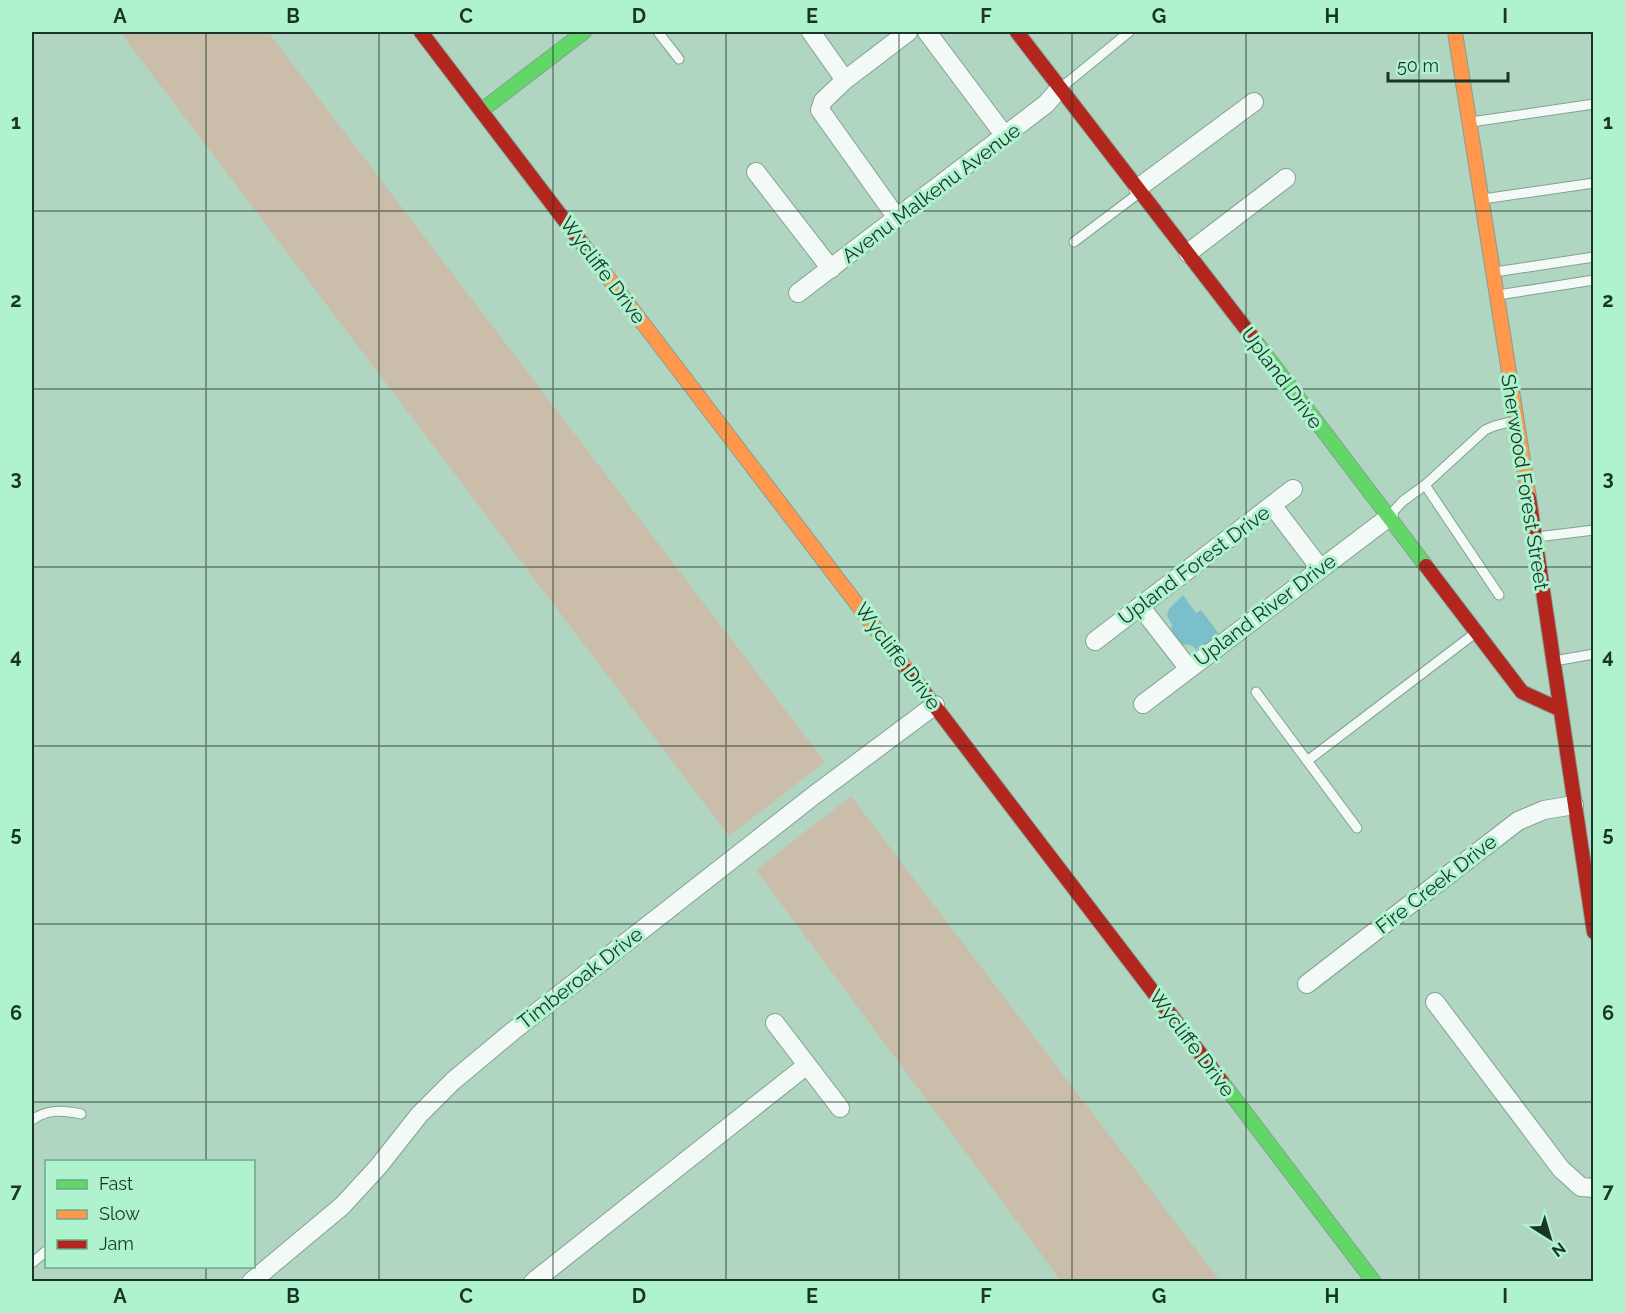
<svg xmlns="http://www.w3.org/2000/svg" width="1625" height="1313" font-family="Raleway,sans-serif">
  <rect width="100%" height="100%" fill="#b0d6c2"/>
  <path fill="#cabda9" d="M 120,32 L 268,32 L 825,762 L 729,836 Z
    M 851,796 L 1220,1281 L 1061,1281 L 756,870 Z"/>
  <path fill="#7bbfca" d="M 1183,595 L 1196,613 L 1201,610 L 1220,635 L 1203,648 L 1195,649 C 1192,644 1187,644 1182,645 L 1171,631 L 1172,625 L 1167,616 L 1169,609 Z"/>
  <g fill="none" stroke-linecap="round" stroke-linejoin="round">
    <defs>
      <path id="lane" d="M 658,32 L 679,59
        M 1062,87 L 1129,32
        M 1471,122 L 1594,104
        M 1483,199 L 1594,183
        M 1074,242 L 1139,193
        M 1495,272 L 1594,257
        M 1498,295 L 1594,280
        M 1425,485 L 1485,430 L 1494,426 L 1514,421
        M 1390,515 L 1403,501 L 1425,485 L 1499,595
        M 1537,537 L 1594,530
        M 1554,661 L 1594,654
        M 1256,692 L 1357,828
        M 1307,761 L 1474,634
        M 32,1120 C 47,1109 63,1110 81,1114
        M 32,1263 L 46,1251"/>
      <path id="street" d="M 811,32 L 845,80
        M 927,32 L 1005,136
        M 756,172 L 831,269
        M 1138,188 L 1254,102
        M 897,218 L 820,110 L 823,101 L 845,80 L 908,32
        M 1188,253 L 1286,178
        M 798,293 L 1046,104 L 1060,88
        M 1272,505 L 1320,568
        M 1140,606 L 1189,669
        M 1095,641 L 1293,489
        M 1143,704 L 1389,517
        M 1307,984 L 1518,821 L 1544,810 L 1574,805
        M 1435,1002 L 1561,1169 L 1581,1187 L 1594,1188
        M 775,1023 L 840,1108
        M 251,1282 L 342,1206 L 378,1167 L 419,1115 L 453,1081 L 513,1031 L 813,796 L 935,705
        M 533,1282 L 807,1065"/>
      <path id="fast" d="M 482,110 L 584,32
        M 1253,338 L 1426,566
        M 1222,1082 L 1374,1282"/>
      <path id="slow" d="M 1455,32 L 1529,498
        M 600,267 L 908,671"/>
      <path id="jam" d="M 421,32 L 600,267
        M 1017,32 L 1253,338
        M 1529,498 L 1594,932
        M 1426,566 L 1522,692 L 1559,709
        M 908,671 L 1222,1082"/>
    </defs>
    <use href="#lane" stroke="#83a192" stroke-width="11"/>
    <use href="#street" stroke="#83a192" stroke-width="20"/>
    <use href="#fast" stroke="#83a192" stroke-width="16"/>
    <use href="#slow" stroke="#83a192" stroke-width="16"/>
    <use href="#jam" stroke="#83a192" stroke-width="16"/>
    <use href="#lane" stroke="#f3f9f6" stroke-width="9"/>
    <use href="#street" stroke="#f3f9f6" stroke-width="18"/>
    <use href="#fast" stroke="#63d668" stroke-width="14"/>
    <use href="#slow" stroke="#ff974d" stroke-width="14"/>
    <use href="#jam" stroke="#b3261e" stroke-width="14"/>
  </g>
  <path fill="none" stroke="#193527" stroke-width="1.5" stroke-opacity="0.55" d="M 206,32 L 206,1162M 379,32 L 379,1282M 553,32 L 553,1282M 726,32 L 726,1282M 899,32 L 899,1282M 1072,32 L 1072,1282M 1246,32 L 1246,1282M 1419,32 L 1419,1282M 32,211 L 1594,211M 32,389 L 1594,389M 32,567 L 1594,567M 32,746 L 1594,746M 32,924 L 1594,924M 32,1102 L 1594,1102M 206,1266 L 206,1282"/>
  <g text-anchor="middle" stroke-width="6" stroke-linejoin="round" paint-order="stroke">
    <g font-size="20" fill="#193527" stroke="#aef2ce">
      <text transform="translate(931 193) rotate(-37)" y="7">Avenu Malkenu Avenue</text>
      <text transform="translate(603 270) rotate(53)" y="7">Wycliffe Drive</text>
      <text transform="translate(1282 378) rotate(53)" y="7">Upland Drive</text>
      <text transform="translate(1525 482) rotate(81)" y="7">Sherwood Forest Street</text>
      <text transform="translate(1194 565) rotate(-37)" y="7">Upland Forest Drive</text>
      <text transform="translate(1265 610) rotate(-37)" y="7">Upland River Drive</text>
      <text transform="translate(898 656) rotate(53)" y="7">Wycliffe Drive</text>
      <text transform="translate(1436 884) rotate(-38)" y="7">Fire Creek Drive</text>
      <text transform="translate(580 978) rotate(-38)" y="7">Timberoak Drive</text>
      <text transform="translate(1192 1043) rotate(53)" y="7">Wycliffe Drive</text>
    </g>
  </g>
  <rect width="1625" height="1313" fill="none" stroke="#aef2ce" stroke-width="66"/>
  <rect x="45" y="1160" width="210" height="108" fill="#aef2ce" stroke="#72a68b" stroke-width="1.5"/>
  <rect x="57" y="1180" width="30" height="9" fill="#63d668" stroke="#72a68b" stroke-width="1.5"/>
  <text x="99" y="1190" font-size="18" fill="#193527">Fast</text>
  <rect x="57" y="1210" width="30" height="9" fill="#ff974d" stroke="#72a68b" stroke-width="1.5"/>
  <text x="99" y="1220" font-size="18" fill="#193527">Slow</text>
  <rect x="57" y="1240" width="30" height="9" fill="#b3261e" stroke="#72a68b" stroke-width="1.5"/>
  <text x="99" y="1250" font-size="18" fill="#193527">Jam</text>
  <g transform="translate(1550 1238) rotate(143)" stroke="#aef2ce" stroke-width="4.5" paint-order="stroke">
  <path d="M0-4.5L10 22L0 15L-10 22Z" fill="#193527"/>
  <text y="-9" font-size="16" font-weight="bold" text-anchor="middle" fill="#193527">N</text>
  </g>
  <path d="M1388 72v9h120v-9" fill="none" stroke="#193527" stroke-width="3"/>
  <text x="1397" y="72" font-size="18" fill="#193527" stroke="#aef2ce" stroke-width="4.5" paint-order="stroke">50 m</text>
  <rect x="33" y="33" width="1559" height="1247" fill="none" stroke="#193527" stroke-width="2"/>
  <g font-size="20" text-anchor="middle" font-weight="bold" fill="#193527">
    <text x="120" y="23">A</text>
    <text x="293" y="23">B</text>
    <text x="466" y="23">C</text>
    <text x="639" y="23">D</text>
    <text x="812" y="23">E</text>
    <text x="986" y="23">F</text>
    <text x="1159" y="23">G</text>
    <text x="1332" y="23">H</text>
    <text x="1505" y="23">I</text>
    <text x="16" y="129">1</text>
    <text x="1608" y="129">1</text>
    <text x="16" y="307">2</text>
    <text x="1608" y="307">2</text>
    <text x="16" y="485">3</text>
    <text x="1608" y="485">3</text>
    <text x="16" y="663">4</text>
    <text x="1608" y="663">4</text>
    <text x="16" y="841">5</text>
    <text x="1608" y="841">5</text>
    <text x="16" y="1020">6</text>
    <text x="1608" y="1020">6</text>
    <text x="16" y="1198">7</text>
    <text x="1608" y="1198">7</text>
    <text x="120" y="1303">A</text>
    <text x="293" y="1303">B</text>
    <text x="466" y="1303">C</text>
    <text x="639" y="1303">D</text>
    <text x="812" y="1303">E</text>
    <text x="986" y="1303">F</text>
    <text x="1159" y="1303">G</text>
    <text x="1332" y="1303">H</text>
    <text x="1505" y="1303">I</text>
  </g>
</svg>
